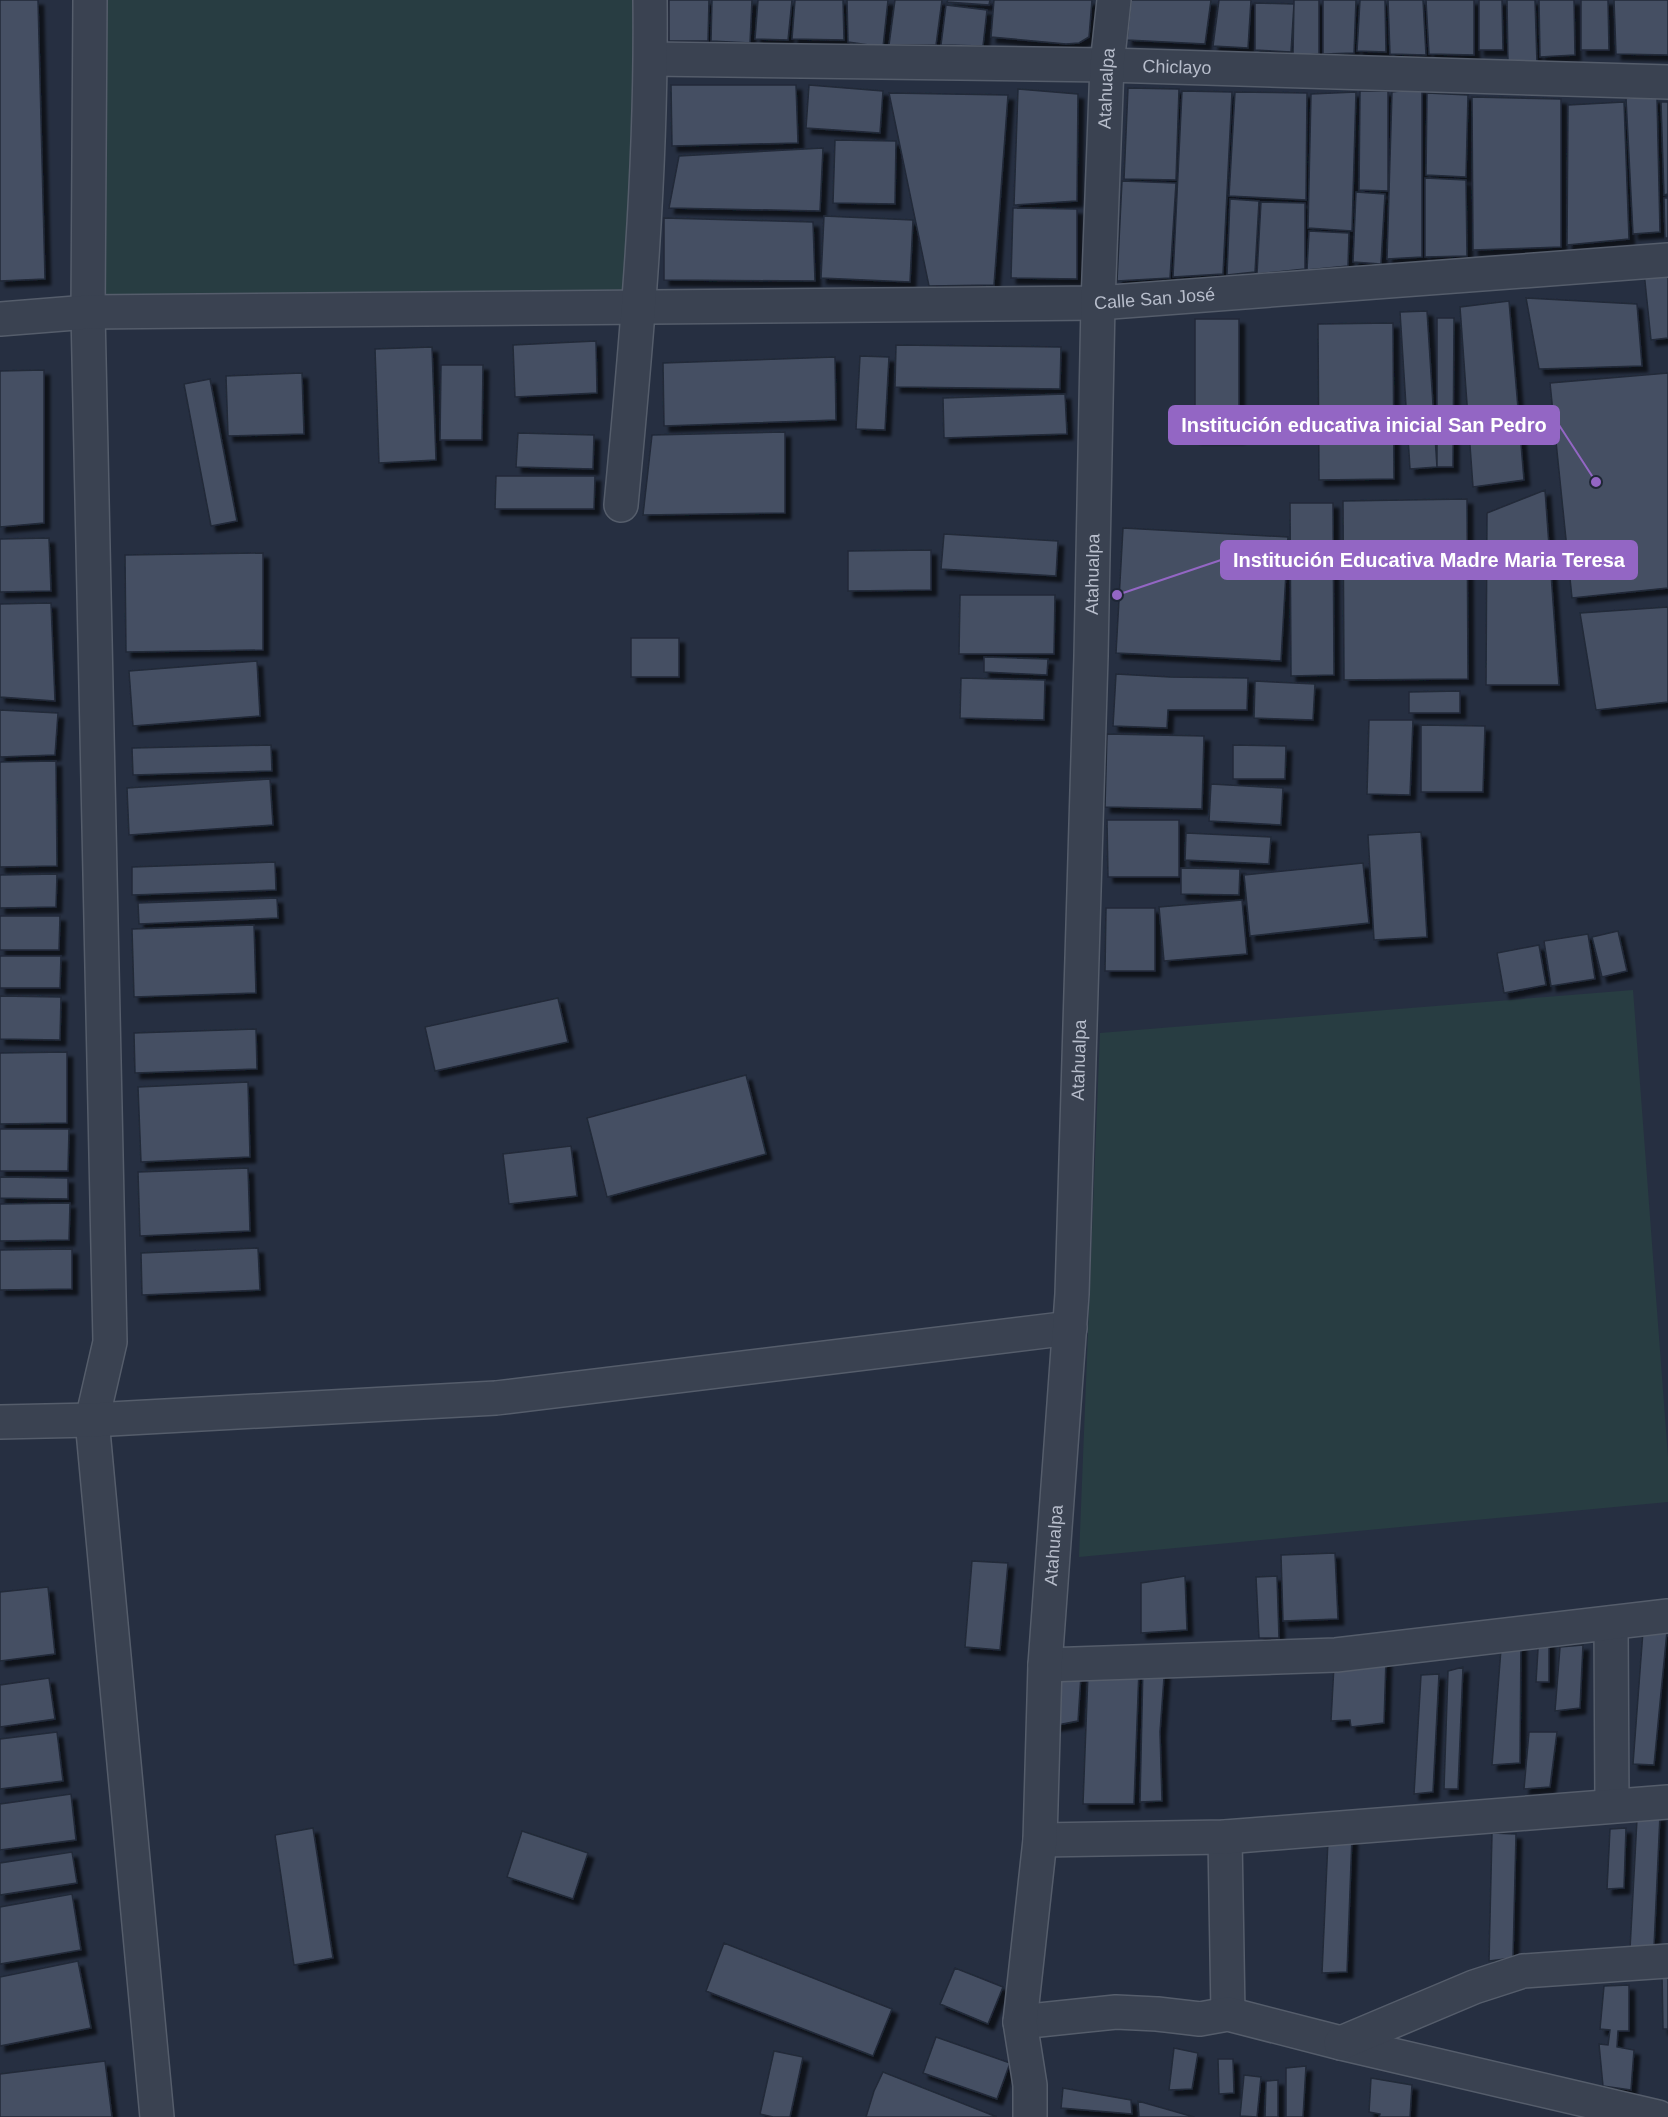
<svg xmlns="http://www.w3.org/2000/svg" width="1668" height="2117" font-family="Helvetica,sans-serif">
  <defs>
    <filter id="shadow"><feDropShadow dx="5.5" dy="5.5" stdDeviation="1.5" flood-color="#0009"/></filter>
  </defs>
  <rect width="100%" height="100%" fill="#262f41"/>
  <path fill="#283d42" d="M 90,0 L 650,0 L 640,308 L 88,312 Z
    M 1633,990 L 1668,1457 L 1668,1502 L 1079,1557 L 1100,1033 Z"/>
  <path fill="#454f63" stroke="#212938" stroke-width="1.5" filter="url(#shadow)" d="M 0,0 L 38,0 L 45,279 L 0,281 Z
    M 669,0 L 709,0 L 708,41 L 669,41 Z
    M 712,0 L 752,0 L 750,43 L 711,41 Z
    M 758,0 L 792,0 L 788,40 L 755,39 Z
    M 795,0 L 843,0 L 844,40 L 792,39 Z
    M 847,0 L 888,0 L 883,47 L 848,42 Z
    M 895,0 L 942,0 L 936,45 L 889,45 Z
    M 948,0 L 990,0 L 989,5 L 947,2 Z
    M 994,0 L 1092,0 L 1089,37 L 1079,43 L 1066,44 L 991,37 Z
    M 1131,0 L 1211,0 L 1205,44 L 1127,40 Z
    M 1219,0 L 1251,0 L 1248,48 L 1213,46 Z
    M 1294,0 L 1319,0 L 1319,54 L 1293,56 Z
    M 1323,0 L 1356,0 L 1354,53 L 1323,54 Z
    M 1360,0 L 1385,0 L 1386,52 L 1357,51 Z
    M 1388,0 L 1423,0 L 1426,55 L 1390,54 Z
    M 1426,0 L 1474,0 L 1474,55 L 1429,54 Z
    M 1479,0 L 1502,0 L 1503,50 L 1479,50 Z
    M 1507,0 L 1535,0 L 1537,64 L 1508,64 Z
    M 1539,0 L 1574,0 L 1575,55 L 1540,57 Z
    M 1581,0 L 1608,0 L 1609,50 L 1581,50 Z
    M 1614,0 L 1668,0 L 1668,55 L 1616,54 Z
    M 1255,3 L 1294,4 L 1291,52 L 1255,50 Z
    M 946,5 L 987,10 L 983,46 L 941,45 Z
    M 671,85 L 796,85 L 798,143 L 672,146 Z
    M 809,85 L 883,91 L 880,133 L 806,128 Z
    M 1128,88 L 1179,89 L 1176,180 L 1124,179 Z
    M 1422,88 L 1422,257 L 1387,259 L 1392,92 Z
    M 1018,89 L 1078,94 L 1077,201 L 1014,205 Z
    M 1182,91 L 1232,92 L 1223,274 L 1173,277 Z
    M 1360,91 L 1388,91 L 1388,191 L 1359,190 Z
    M 1235,92 L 1307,93 L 1306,200 L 1229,196 Z
    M 1356,92 L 1352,231 L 1308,228 L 1311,94 Z
    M 889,93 L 1008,95 L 994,285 L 929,286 Z
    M 1427,93 L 1468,95 L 1466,177 L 1426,175 Z
    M 1472,97 L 1561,99 L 1561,247 L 1473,250 Z
    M 1626,98 L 1657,98 L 1660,232 L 1633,234 Z
    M 1624,102 L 1629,239 L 1567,245 L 1568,105 Z
    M 1661,102 L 1668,102 L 1668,194 L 1664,195 Z
    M 835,140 L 896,141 L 895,204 L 833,203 Z
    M 823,148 L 820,211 L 669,208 L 679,156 Z
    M 1425,178 L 1466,180 L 1467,256 L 1425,257 Z
    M 1122,181 L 1176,183 L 1170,278 L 1117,281 Z
    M 1356,192 L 1385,194 L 1381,264 L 1353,262 Z
    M 1664,198 L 1668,198 L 1668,238 L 1665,238 Z
    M 1230,199 L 1259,201 L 1255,272 L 1227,275 Z
    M 1261,202 L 1305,203 L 1305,269 L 1257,274 Z
    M 1013,208 L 1077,209 L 1077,279 L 1011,278 Z
    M 824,216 L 913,220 L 910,282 L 821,278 Z
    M 664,218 L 813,222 L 815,281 L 664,280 Z
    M 1309,231 L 1349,233 L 1348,266 L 1307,270 Z
    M 1668,269 L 1668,338 L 1651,340 L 1644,272 Z
    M 1526,298 L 1637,304 L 1642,366 L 1539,369 Z
    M 1509,301 L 1524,480 L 1473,487 L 1460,307 Z
    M 1427,311 L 1437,467 L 1410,469 L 1400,312 Z
    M 1437,318 L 1454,318 L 1453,467 L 1437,467 Z
    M 1195,319 L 1239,319 L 1239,438 L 1195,438 Z
    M 1393,323 L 1394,479 L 1319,480 L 1318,324 Z
    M 596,341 L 597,393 L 515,397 L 513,345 Z
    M 896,345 L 1061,347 L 1060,389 L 895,387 Z
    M 432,347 L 436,460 L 379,463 L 375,349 Z
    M 860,356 L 889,357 L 885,430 L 856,429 Z
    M 835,357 L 836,420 L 664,426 L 663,363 Z
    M 441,365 L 483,365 L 482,440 L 440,440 Z
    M 44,370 L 44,523 L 0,527 L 0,371 Z
    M 302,373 L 304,434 L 228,436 L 226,376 Z
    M 1668,373 L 1668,588 L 1572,598 L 1550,383 Z
    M 210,379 L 237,521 L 211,526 L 184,384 Z
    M 1065,394 L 1067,434 L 944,438 L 943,398 Z
    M 785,432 L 785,513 L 643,515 L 652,435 Z
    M 518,433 L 594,435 L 593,469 L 516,467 Z
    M 496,476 L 595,476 L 594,509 L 495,509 Z
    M 1545,490 L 1559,685 L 1486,685 L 1487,513 Z
    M 1467,499 L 1468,679 L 1344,680 L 1343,501 Z
    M 1290,503 L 1333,503 L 1334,675 L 1291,676 Z
    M 1123,528 L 1288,537 L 1281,661 L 1116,653 Z
    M 944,534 L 1058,541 L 1056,576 L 941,569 Z
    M 49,538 L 51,591 L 0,592 L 0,539 Z
    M 931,550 L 931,590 L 848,591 L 848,551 Z
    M 263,553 L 263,650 L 126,652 L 125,555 Z
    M 960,595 L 1055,595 L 1054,654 L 959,654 Z
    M 51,603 L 55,701 L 0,697 L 0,604 Z
    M 1668,607 L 1668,702 L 1596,710 L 1580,613 Z
    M 631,638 L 679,638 L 679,677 L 631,677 Z
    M 984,657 L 1048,659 L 1047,675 L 984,672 Z
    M 257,661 L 260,716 L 133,726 L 129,671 Z
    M 1116,674 L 1170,677 L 1248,678 L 1247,710 L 1168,710 L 1167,728 L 1113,726 Z
    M 961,678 L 1045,680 L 1044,720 L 960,718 Z
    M 1255,681 L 1315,684 L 1313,720 L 1254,718 Z
    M 1460,691 L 1460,713 L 1409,713 L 1409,692 Z
    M 0,710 L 58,713 L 55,755 L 0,757 Z
    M 1369,720 L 1413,720 L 1410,795 L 1367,794 Z
    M 1421,725 L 1485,726 L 1483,792 L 1421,792 Z
    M 1107,734 L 1204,736 L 1202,809 L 1105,807 Z
    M 271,745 L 272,771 L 133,775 L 132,748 Z
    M 1233,745 L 1286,746 L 1285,779 L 1233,779 Z
    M 56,761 L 57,866 L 0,867 L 0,762 Z
    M 270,779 L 273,825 L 129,835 L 127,788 Z
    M 1211,784 L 1283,788 L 1281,825 L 1209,821 Z
    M 1107,820 L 1179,820 L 1179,877 L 1108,877 Z
    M 1421,832 L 1427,937 L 1374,940 L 1368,835 Z
    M 1186,833 L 1271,837 L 1269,864 L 1185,860 Z
    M 275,862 L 276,890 L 132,895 L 132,867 Z
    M 1363,863 L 1369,923 L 1250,936 L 1244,875 Z
    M 1181,868 L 1240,869 L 1239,895 L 1181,894 Z
    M 57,874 L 56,907 L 0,908 L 0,875 Z
    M 277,898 L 278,918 L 139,924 L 138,903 Z
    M 1242,900 L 1247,954 L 1164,961 L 1159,907 Z
    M 1106,908 L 1155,908 L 1155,971 L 1105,971 Z
    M 0,916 L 60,916 L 59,950 L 0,950 Z
    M 254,925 L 256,993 L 134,997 L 132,929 Z
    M 1618,931 L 1627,971 L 1602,977 L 1592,937 Z
    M 1588,934 L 1595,979 L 1551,986 L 1544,941 Z
    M 1539,945 L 1546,985 L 1504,993 L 1497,953 Z
    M 0,956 L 61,956 L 60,988 L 0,988 Z
    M 0,996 L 61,997 L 60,1040 L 0,1039 Z
    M 558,998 L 568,1042 L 435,1071 L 425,1027 Z
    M 256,1029 L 257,1069 L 135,1073 L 134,1033 Z
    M 67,1052 L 67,1123 L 0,1124 L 0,1053 Z
    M 746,1075 L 766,1154 L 607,1197 L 587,1118 Z
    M 248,1082 L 250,1157 L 141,1162 L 138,1087 Z
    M 0,1129 L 69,1129 L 68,1171 L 0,1171 Z
    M 571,1146 L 577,1196 L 509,1204 L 503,1154 Z
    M 248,1168 L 250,1231 L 140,1236 L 138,1172 Z
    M 0,1177 L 68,1178 L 68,1199 L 0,1198 Z
    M 70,1203 L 69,1240 L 0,1241 L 0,1204 Z
    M 258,1248 L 260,1290 L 142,1295 L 141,1253 Z
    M 72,1249 L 72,1289 L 0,1290 L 0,1250 Z
    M 1335,1553 L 1338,1619 L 1283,1621 L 1281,1555 Z
    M 972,1561 L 1008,1563 L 1000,1650 L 965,1647 Z
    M 1185,1576 L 1187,1630 L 1141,1633 L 1141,1583 Z
    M 1277,1576 L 1279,1638 L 1259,1638 L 1256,1577 Z
    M 48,1587 L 55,1654 L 0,1661 L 0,1592 Z
    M 1643,1631 L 1667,1631 L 1654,1765 L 1633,1764 Z
    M 1539,1633 L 1549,1633 L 1549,1682 L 1536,1682 Z
    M 1502,1636 L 1521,1636 L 1520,1763 L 1492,1765 Z
    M 1583,1645 L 1580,1708 L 1555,1711 L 1560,1647 Z
    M 1386,1659 L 1384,1723 L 1351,1727 L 1350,1720 L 1331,1721 L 1334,1665 Z
    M 1165,1664 L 1160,1732 L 1162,1801 L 1140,1802 L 1143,1666 Z
    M 1463,1667 L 1458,1789 L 1444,1789 L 1448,1671 Z
    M 1139,1669 L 1134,1804 L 1083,1804 L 1088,1673 Z
    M 1439,1674 L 1433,1792 L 1414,1794 L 1421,1675 Z
    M 1052,1675 L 1081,1675 L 1078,1721 L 1052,1726 Z
    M 49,1678 L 55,1719 L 0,1727 L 0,1685 Z
    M 57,1732 L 63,1781 L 0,1789 L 0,1739 Z
    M 1529,1732 L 1557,1732 L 1550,1787 L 1524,1789 Z
    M 71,1794 L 76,1840 L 0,1850 L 0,1804 Z
    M 1660,1815 L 1654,1947 L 1630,1949 L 1637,1819 Z
    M 313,1828 L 333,1958 L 294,1965 L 275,1835 Z
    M 1626,1828 L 1624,1888 L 1607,1889 L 1610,1829 Z
    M 522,1831 L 588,1853 L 573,1899 L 507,1877 Z
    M 1492,1833 L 1516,1834 L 1513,1958 L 1489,1961 Z
    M 1352,1836 L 1347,1972 L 1322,1973 L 1328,1840 Z
    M 72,1852 L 77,1883 L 0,1895 L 0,1863 Z
    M 72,1894 L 81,1950 L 0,1964 L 0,1907 Z
    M 724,1943 L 892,2009 L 873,2056 L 706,1991 Z
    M 78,1961 L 91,2028 L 0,2046 L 0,1977 Z
    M 955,1968 L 1003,1987 L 988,2024 L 940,2004 Z
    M 1668,1972 L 1668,2029 L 1663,2029 L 1662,1973 Z
    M 1629,1985 L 1629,2031 L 1618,2031 L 1617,2047 L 1634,2050 L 1631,2090 L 1603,2086 L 1599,2044 L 1608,2045 L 1610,2030 L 1600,2029 L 1604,1986 Z
    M 936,2037 L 1010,2063 L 997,2099 L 923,2073 Z
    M 1174,2048 L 1198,2053 L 1192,2089 L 1169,2090 Z
    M 774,2051 L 803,2057 L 790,2117 L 773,2117 L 760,2114 Z
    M 1218,2059 L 1233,2059 L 1234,2093 L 1219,2094 Z
    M 105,2061 L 112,2117 L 0,2117 L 0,2074 Z
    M 1306,2066 L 1303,2117 L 1286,2117 L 1286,2068 Z
    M 883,2072 L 997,2117 L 866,2117 L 874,2091 Z
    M 1244,2075 L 1261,2077 L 1257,2117 L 1240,2116 Z
    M 1371,2078 L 1412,2085 L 1410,2117 L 1379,2117 L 1380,2114 L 1369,2112 Z
    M 1278,2080 L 1278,2117 L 1265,2117 L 1266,2081 Z
    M 1063,2088 L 1131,2100 L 1132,2114 L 1061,2108 Z
    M 1138,2101 L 1194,2117 L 1139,2117 Z"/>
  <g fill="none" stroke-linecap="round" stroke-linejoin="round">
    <defs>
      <g id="minor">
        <path d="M 90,0 L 88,312 L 110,1342 L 92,1420 L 157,2117"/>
        <path id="s1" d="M 651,59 L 1107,65 L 1668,82"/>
        <path id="s2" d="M 0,319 L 88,312 L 1098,303 L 1668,260"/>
        <path d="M 621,505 C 637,337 652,169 650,0"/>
        <path d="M 0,1422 L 92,1420 L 496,1398 L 1070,1328"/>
        <path d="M 1611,1623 L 1612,1805"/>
        <path d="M 1045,1665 L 1336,1655 L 1668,1616"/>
        <path d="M 1225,1837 L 1228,2014"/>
        <path d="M 1040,1840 L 1225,1837 L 1668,1802"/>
        <path d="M 1020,2022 L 1116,2012 L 1157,2014 L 1200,2019 L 1228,2014 L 1341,2043 L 1658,2117"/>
        <path d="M 1341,2043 L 1474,1987 L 1523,1971 L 1668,1961"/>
        <path id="s3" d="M 1030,2117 L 1030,2085 L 1020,2022 L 1040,1840 L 1045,1665 L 1072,1294 L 1091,656 L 1098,303 L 1107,65 L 1114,0"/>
      </g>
    </defs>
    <use href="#minor" stroke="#555d6b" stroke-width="36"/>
    <use href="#minor" stroke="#3a4251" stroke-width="33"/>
  </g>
  <g text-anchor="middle" stroke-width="4.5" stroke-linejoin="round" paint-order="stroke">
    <g font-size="18" fill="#b7bdcb" stroke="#1f2736">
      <text dy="6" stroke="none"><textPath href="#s1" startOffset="526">Chiclayo</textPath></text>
      <text dy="6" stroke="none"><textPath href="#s3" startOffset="2032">Atahualpa</textPath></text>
      <text dy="6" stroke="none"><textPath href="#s2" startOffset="1155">Calle San José</textPath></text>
      <text dy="6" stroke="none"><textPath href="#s3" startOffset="1546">Atahualpa</textPath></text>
      <text dy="6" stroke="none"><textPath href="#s3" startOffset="1060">Atahualpa</textPath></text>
      <text dy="6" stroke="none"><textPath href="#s3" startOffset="574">Atahualpa</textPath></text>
    </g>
  </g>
  <path fill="none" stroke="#9366c4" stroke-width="2" d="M1596 482L1559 425M1117 595L1221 560"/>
  <g fill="#9366c4" stroke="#1f2736" stroke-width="2">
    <circle cx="1596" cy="482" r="6"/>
    <circle cx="1117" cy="595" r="6"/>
  </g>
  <g fill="#9366c4" stroke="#9366c4" stroke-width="2">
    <rect x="1169" y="406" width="390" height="38" rx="6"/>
    <rect x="1221" y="541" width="416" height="38" rx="6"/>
  </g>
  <g font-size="20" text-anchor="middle" font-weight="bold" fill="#fff">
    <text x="1364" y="432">Institución educativa inicial San Pedro</text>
    <text x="1429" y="567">Institución Educativa Madre Maria Teresa</text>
  </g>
</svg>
